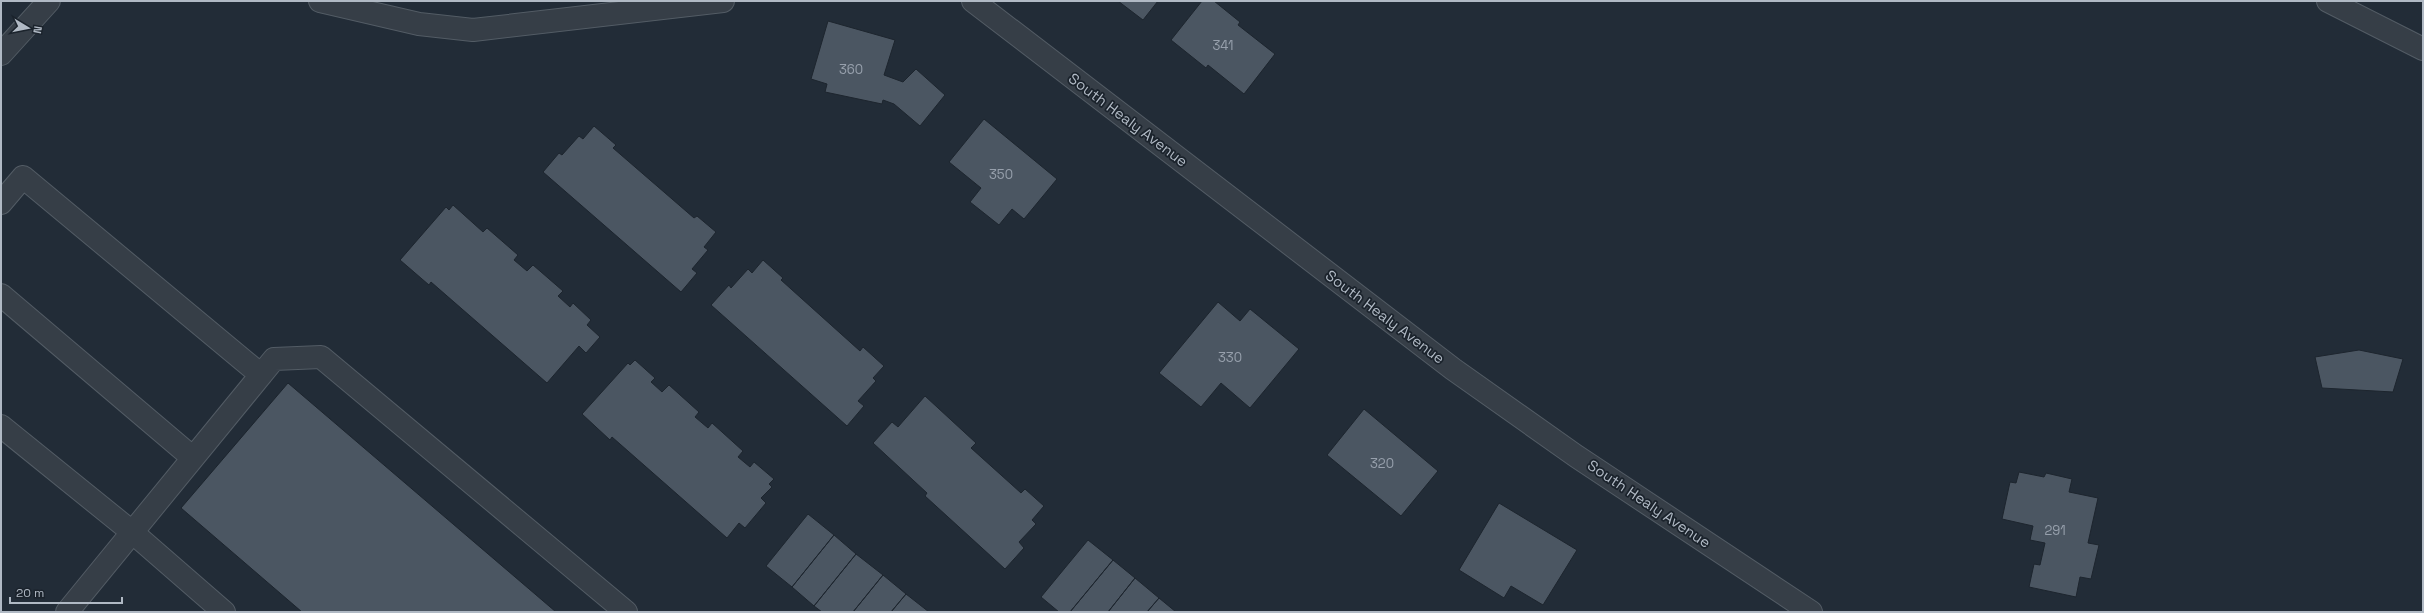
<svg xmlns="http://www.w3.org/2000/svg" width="2424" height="613" font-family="'Space Grotesk',sans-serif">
  <rect width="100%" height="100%" fill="#222c37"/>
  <path fill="#4b5662" stroke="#1d252e" d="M 1118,1 L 1158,1 L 1143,20 Z
    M 1202,1 L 1214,1 L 1240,22 L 1238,25 L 1275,54 L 1244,94 L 1208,65 L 1206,68 L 1171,40 Z
    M 828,21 L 895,40 L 884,75 L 903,82 L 916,69 L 945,95 L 920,126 L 894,104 L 883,100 L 882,104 L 825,92 L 827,84 L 811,79 Z
    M 984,119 L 1057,179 L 1024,219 L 1012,209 L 999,225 L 970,202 L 981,188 L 949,162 Z
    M 594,126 L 616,145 L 613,148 L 694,218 L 697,216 L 716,232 L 704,247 L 708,250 L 692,269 L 697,273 L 681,292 L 543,172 L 559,153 L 562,155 L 579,136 L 583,139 Z
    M 453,205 L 483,232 L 487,228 L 518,255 L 514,260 L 527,271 L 533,265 L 563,291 L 558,296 L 570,307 L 573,303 L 591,320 L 587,325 L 600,337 L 586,353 L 579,346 L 547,383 L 431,282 L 429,285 L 400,260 L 446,207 L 449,210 Z
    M 763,260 L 783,278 L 781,280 L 860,351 L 863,347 L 884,366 L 873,378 L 876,381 L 858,401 L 864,406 L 847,426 L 711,305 L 729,285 L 731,288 L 748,269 L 752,273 Z
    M 1218,302 L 1240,321 L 1250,309 L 1299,349 L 1250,408 L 1221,383 L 1201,407 L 1159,373 Z
    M 2359,350 L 2403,359 L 2393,392 L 2322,388 L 2315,357 Z
    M 635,360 L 655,378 L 651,382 L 662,392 L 669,385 L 699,412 L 695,417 L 708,428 L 712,423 L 743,451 L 738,457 L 750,467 L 754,462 L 774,479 L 769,484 L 772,487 L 761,498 L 766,503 L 745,528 L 739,523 L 727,538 L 612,437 L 610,440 L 582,414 L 628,363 L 630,365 Z
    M 288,383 L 556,612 L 302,612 L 181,508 Z
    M 925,396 L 976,443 L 971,448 L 1021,493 L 1025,489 L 1044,506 L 1032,520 L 1036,524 L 1019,542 L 1024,548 L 1005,569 L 925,496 L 927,493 L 873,443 L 892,422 L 898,427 Z
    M 1364,409 L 1438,471 L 1401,516 L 1327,455 Z
    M 2019,472 L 2044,477 L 2046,473 L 2072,479 L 2069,492 L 2098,498 L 2088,543 L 2099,545 L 2091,579 L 2080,577 L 2076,597 L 2029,587 L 2034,564 L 2040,565 L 2045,543 L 2030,540 L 2033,526 L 2002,519 L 2010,482 L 2016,483 Z
    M 1499,503 L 1577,550 L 1543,605 L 1511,586 L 1504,598 L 1459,570 Z
    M 808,514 L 834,535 L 792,587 L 766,566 Z
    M 834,535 L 856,554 L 814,606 L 792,587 Z
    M 1088,540 L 1113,560 L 1070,612 L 1059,612 L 1041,597 Z
    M 856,554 L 883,575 L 853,612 L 822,612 L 814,606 Z
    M 1113,560 L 1135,578 L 1108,612 L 1070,612 Z
    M 883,575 L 906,594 L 891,612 L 853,612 Z
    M 1135,578 L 1159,598 L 1147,612 L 1108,612 Z
    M 906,594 L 929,612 L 891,612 Z
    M 1159,598 L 1176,612 L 1147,612 Z"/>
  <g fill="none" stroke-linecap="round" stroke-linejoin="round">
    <defs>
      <path id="service" d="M 1,203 L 23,177 L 261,375
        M 1,295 L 193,458
        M 1,426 L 132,532 L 224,612
        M 67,612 L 274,359 L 321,357 L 626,612"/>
      <path id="minor" d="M 320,1 L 419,24 L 473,30 L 723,1
        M 973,1 L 1453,369 L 1576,456 L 1811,612
        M 2328,1 L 2423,49
        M 1,54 L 49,1"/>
    </defs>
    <use href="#service" stroke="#535c65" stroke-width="24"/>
    <use href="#minor" stroke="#535c65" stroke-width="24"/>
    <use href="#service" stroke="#363e47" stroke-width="22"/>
    <use href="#minor" stroke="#363e47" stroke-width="22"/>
  </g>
  <g text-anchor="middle" stroke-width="3.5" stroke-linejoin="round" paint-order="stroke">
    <g font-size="13" fill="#97a0ac">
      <text x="1223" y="50">341</text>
      <text x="851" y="74">360</text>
      <text x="1001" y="179">350</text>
      <text x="1230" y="362">330</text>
      <text x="1382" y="468">320</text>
      <text x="2055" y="535">291</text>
    </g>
    <g font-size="15" fill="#b0b9c4" stroke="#1b232c">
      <text transform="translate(1128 120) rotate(37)" y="5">South Healy Avenue</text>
      <text transform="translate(1385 317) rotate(37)" y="5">South Healy Avenue</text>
      <text transform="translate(1649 504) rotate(34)" y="5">South Healy Avenue</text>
    </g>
  </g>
  <rect width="2424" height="613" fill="none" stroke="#b0b9c4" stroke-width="4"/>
  <g transform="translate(28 28) rotate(100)" stroke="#1b232c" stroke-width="3" paint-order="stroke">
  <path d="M0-3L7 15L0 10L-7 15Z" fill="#b0b9c4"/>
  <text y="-6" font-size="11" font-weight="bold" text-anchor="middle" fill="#b0b9c4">N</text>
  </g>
  <path d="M10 597v6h112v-6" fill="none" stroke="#b0b9c4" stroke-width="2"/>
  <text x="16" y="597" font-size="12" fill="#b0b9c4" stroke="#1b232c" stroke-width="3" paint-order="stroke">20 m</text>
</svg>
